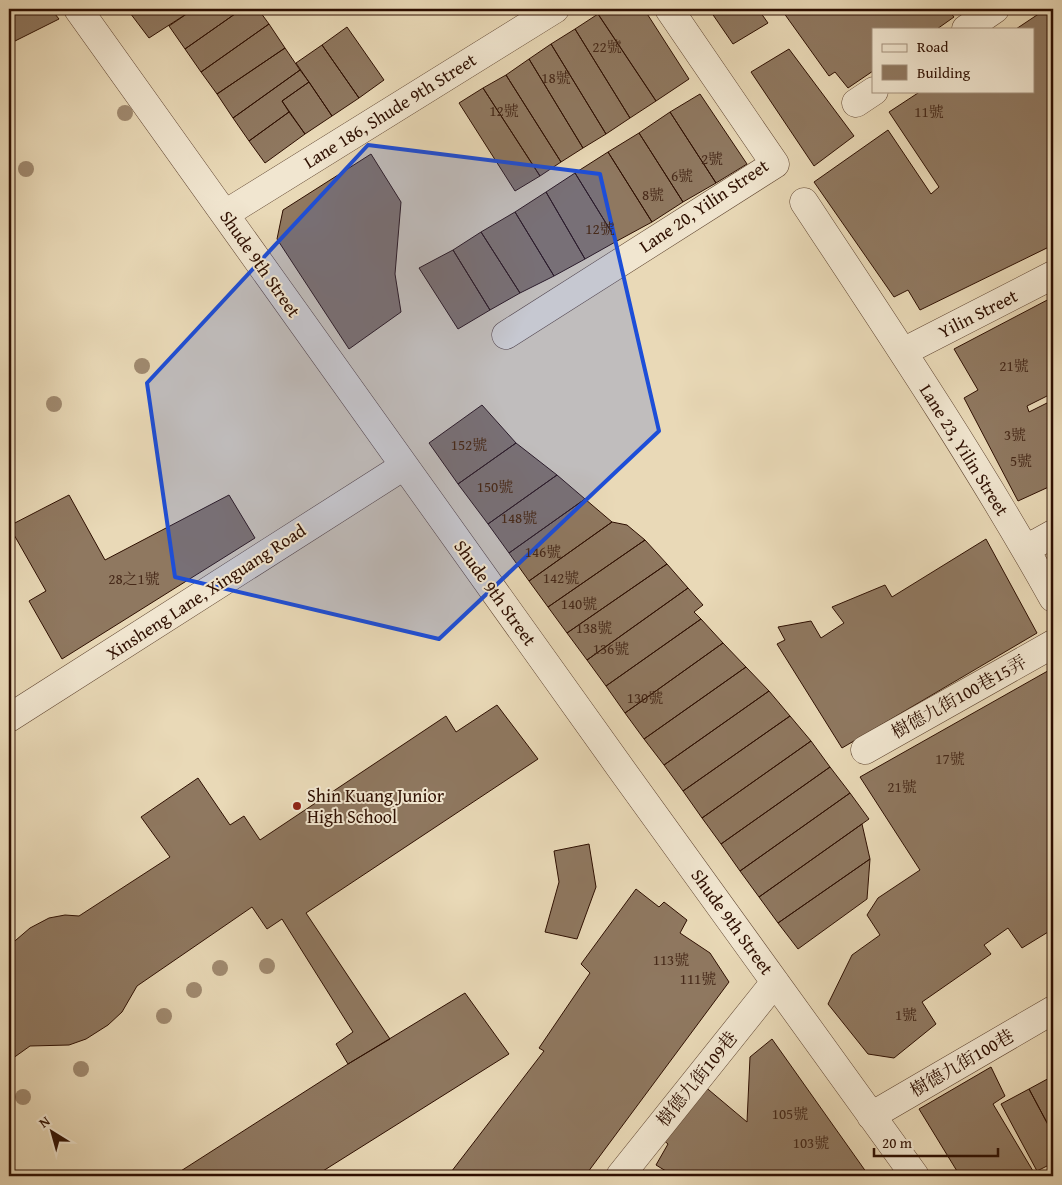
<svg xmlns="http://www.w3.org/2000/svg" width="1062" height="1185" font-family="'Gentium Book Plus','Noto Serif TC',serif">
  <rect width="100%" height="100%" fill="#e9d9b7"/>
  <filter id="stains"><feTurbulence type="fractalNoise" baseFrequency=".004" numOctaves="4"/><feColorMatrix values="0 0 0 0 .2 0 0 0 0 .09 0 0 0 0 .02 0 0 0 .5 -.17"/></filter>
  <radialGradient id="worn" r=".72"><stop offset=".6" stop-color="#630" stop-opacity="0"/><stop offset="1" stop-color="#630" stop-opacity=".3"/></radialGradient>
  <path fill="#8f7860" stroke="#2e0f01" d="M 9,9 L 51,9 L 59,19 L 9,44 Z
    M 127,9 L 194,9 L 149,38 Z
    M 194,9 L 242,9 L 185,49 L 169,26 Z
    M 242,9 L 258,9 L 269,24 L 201,72 L 185,49 Z
    M 607,9 L 644,9 L 689,79 L 656,101 L 598,14 Z
    M 709,9 L 758,9 L 768,23 L 733,44 Z
    M 781,9 L 955,9 L 950,12 L 954,17 L 937,29 L 873,29 L 873,71 L 848,88 L 835,72 L 829,76 Z
    M 1046,9 L 1053,9 L 1053,245 L 920,310 L 908,290 L 894,297 L 814,182 L 888,130 L 931,194 L 939,187 L 889,112 L 921,91 L 1033,91 L 1033,29 L 1016,29 Z
    M 598,14 L 656,101 L 630,118 L 575,29 Z
    M 269,24 L 285,48 L 217,94 L 201,72 Z
    M 347,27 L 384,80 L 359,98 L 322,45 Z
    M 575,29 L 630,118 L 606,134 L 551,44 Z
    M 551,44 L 606,134 L 583,148 L 529,59 Z
    M 322,45 L 359,98 L 332,116 L 296,63 Z
    M 285,48 L 300,70 L 233,118 L 217,94 Z
    M 789,49 L 854,136 L 814,166 L 751,72 Z
    M 529,59 L 583,148 L 561,162 L 506,75 Z
    M 300,70 L 309,82 L 282,101 L 289,112 L 249,141 L 233,118 Z
    M 506,75 L 561,162 L 540,176 L 483,88 Z
    M 309,82 L 332,116 L 305,134 L 282,101 Z
    M 483,88 L 540,176 L 515,191 L 459,103 Z
    M 700,94 L 747,164 L 716,183 L 670,112 Z
    M 289,112 L 305,134 L 265,163 L 249,141 Z
    M 670,112 L 716,183 L 683,202 L 639,133 Z
    M 639,133 L 683,202 L 652,222 L 608,152 Z
    M 608,152 L 652,222 L 617,241 L 575,173 Z
    M 371,154 L 401,202 L 395,274 L 401,312 L 349,349 L 277,239 L 283,210 Z
    M 575,173 L 617,241 L 585,259 L 546,192 Z
    M 546,192 L 585,259 L 554,276 L 515,212 Z
    M 515,212 L 554,276 L 520,293 L 481,232 Z
    M 481,232 L 520,293 L 490,310 L 453,250 Z
    M 453,250 L 490,310 L 458,329 L 419,268 Z
    M 1053,297 L 1053,393 L 1027,406 L 1029,412 L 1053,400 L 1053,485 L 1018,501 L 964,398 L 978,390 L 954,349 Z
    M 482,405 L 516,443 L 458,484 L 429,443 Z
    M 516,443 L 557,475 L 488,524 L 458,484 Z
    M 557,475 L 585,499 L 509,553 L 488,524 Z
    M 69,495 L 105,560 L 229,495 L 255,538 L 62,659 L 29,601 L 46,591 L 9,526 Z
    M 585,499 L 612,522 L 529,581 L 509,553 Z
    M 612,522 L 627,525 L 645,540 L 548,607 L 529,581 Z
    M 986,539 L 1037,633 L 842,748 L 777,644 L 785,640 L 778,627 L 811,621 L 821,638 L 844,623 L 832,607 L 885,585 L 892,597 Z
    M 645,540 L 667,564 L 567,633 L 548,607 Z
    M 667,564 L 688,588 L 587,660 L 567,633 Z
    M 688,588 L 703,605 L 694,612 L 701,619 L 606,686 L 587,660 Z
    M 701,619 L 723,643 L 625,713 L 606,686 Z
    M 723,643 L 746,667 L 644,739 L 625,713 Z
    M 746,667 L 769,691 L 664,765 L 644,739 Z
    M 1053,668 L 1053,929 L 1022,948 L 1008,928 L 984,945 L 991,954 L 922,1002 L 936,1024 L 894,1058 L 868,1054 L 828,1004 L 852,955 L 880,935 L 867,915 L 878,898 L 920,870 L 860,777 Z
    M 769,691 L 790,716 L 683,791 L 664,765 Z
    M 497,705 L 538,759 L 306,913 L 390,1039 L 348,1064 L 336,1044 L 353,1032 L 282,919 L 267,929 L 252,907 L 137,986 L 122,1012 L 108,1025 L 86,1039 L 69,1045 L 30,1046 L 9,1061 L 9,946 L 30,928 L 49,918 L 65,915 L 79,916 L 170,857 L 141,817 L 198,778 L 230,825 L 244,816 L 260,840 L 446,716 L 456,732 Z
    M 790,716 L 811,741 L 702,818 L 683,791 Z
    M 811,741 L 830,767 L 721,844 L 702,818 Z
    M 830,767 L 850,793 L 740,871 L 721,844 Z
    M 850,793 L 869,819 L 759,897 L 740,871 Z
    M 862,824 L 870,859 L 778,923 L 759,897 Z
    M 589,844 L 596,887 L 577,939 L 545,932 L 559,882 L 554,851 Z
    M 870,859 L 867,899 L 798,949 L 778,923 Z
    M 636,889 L 659,907 L 664,902 L 687,920 L 680,933 L 710,953 L 729,982 L 585,1176 L 448,1176 L 544,1051 L 539,1048 L 590,973 L 581,964 Z
    M 465,993 L 509,1054 L 315,1176 L 173,1176 L 348,1064 Z
    M 772,1039 L 869,1176 L 667,1176 L 669,1173 L 656,1165 L 668,1144 L 661,1138 L 703,1085 L 747,1122 L 750,1057 Z
    M 991,1067 L 1005,1096 L 993,1104 L 1033,1171 L 1023,1176 L 960,1176 L 919,1109 Z
    M 1053,1076 L 1053,1134 L 1029,1089 Z
    M 1029,1089 L 1053,1134 L 1053,1163 L 1037,1171 L 1001,1104 Z"/>
  <g fill="none" stroke-linecap="round" stroke-linejoin="round">
    <defs>
      <path id="minor" d="M 78,9 L 619,766 L 915,1176
        M 966,29 L 995,9
        M 856,103 L 874,91
        M 804,202 C 890,332 977,462 1053,598
        M 225,214 L 555,9
        M 506,335 L 775,164 L 669,9
        M 903,352 L 1053,275
        M 1026,549 L 1053,534
        M 9,718 L 404,466
        M 865,750 L 1053,644
        M 871,1116 L 1053,1010
        M 620,1176 L 775,982"/>
    </defs>
    <use href="#minor" stroke="#5d422e" stroke-width="29"/>
    <use href="#minor" stroke="#f1e6d0" stroke-width="28"/>
  </g>
  <g fill="#a08a70">
    <circle cx="125" cy="113" r="8"/>
    <circle cx="26" cy="169" r="8"/>
    <circle cx="142" cy="366" r="8"/>
    <circle cx="54" cy="404" r="8"/>
    <circle cx="267" cy="966" r="8"/>
    <circle cx="220" cy="968" r="8"/>
    <circle cx="194" cy="990" r="8"/>
    <circle cx="164" cy="1016" r="8"/>
    <circle cx="81" cy="1069" r="8"/>
    <circle cx="23" cy="1097" r="8"/>
  </g>
  <path fill="#1d4ed8" fill-opacity="0.2" stroke="#1d4ed8" stroke-width="4" stroke-linejoin="round" d="M 368,145 L 600,174 L 659,431 L 439,639 L 175,577 L 147,383 Z"/>
  <circle fill="#8f2418" stroke="#f1e6d0" stroke-width="2" cx="297" cy="806" r="5"/>
  <g text-anchor="middle" stroke-width="4" stroke-linejoin="round" paint-order="stroke">
    <g font-size="15" fill="#462919">
      <text x="607" y="52">22號</text>
      <text x="556" y="83">18號</text>
      <text x="504" y="116">12號</text>
      <text x="929" y="117">11號</text>
      <text x="712" y="164">2號</text>
      <text x="682" y="181">6號</text>
      <text x="653" y="200">8號</text>
      <text x="600" y="234">12號</text>
      <text x="1014" y="371">21號</text>
      <text x="1015" y="440">3號</text>
      <text x="469" y="450">152號</text>
      <text x="1021" y="466">5號</text>
      <text x="495" y="492">150號</text>
      <text x="519" y="523">148號</text>
      <text x="543" y="557">146號</text>
      <text x="561" y="583">142號</text>
      <text x="134" y="584">28之1號</text>
      <text x="579" y="609">140號</text>
      <text x="594" y="633">138號</text>
      <text x="611" y="654">136號</text>
      <text x="645" y="703">130號</text>
      <text x="950" y="764">17號</text>
      <text x="902" y="792">21號</text>
      <text x="671" y="965">113號</text>
      <text x="698" y="984">111號</text>
      <text x="906" y="1020">1號</text>
      <text x="790" y="1119">105號</text>
      <text x="811" y="1148">103號</text>
    </g>
    <g font-size="18" fill="#2e0f01" stroke="#f1e6d0">
      <text transform="translate(390 111) rotate(-32)" y="6">Lane 186, Shude 9th Street</text>
      <text transform="translate(704 206) rotate(-34)" y="6">Lane 20, Yilin Street</text>
      <text transform="translate(260 264) rotate(55)" y="6">Shude 9th Street</text>
      <text transform="translate(978 314) rotate(-27)" y="6">Yilin Street</text>
      <text transform="translate(964 450) rotate(58)" y="6">Lane 23, Yilin Street</text>
      <text transform="translate(206 592) rotate(-33)" y="6">Xinsheng Lane, Xinguang Road</text>
      <text transform="translate(495 593) rotate(54)" y="6">Shude 9th Street</text>
      <text transform="translate(959 697) rotate(-29)" y="6">樹德九街100巷15弄</text>
      <text transform="translate(732 922) rotate(54)" y="6">Shude 9th Street</text>
      <text transform="translate(962 1063) rotate(-30)" y="6">樹德九街100巷</text>
      <text transform="translate(697 1079) rotate(-51)" y="6">樹德九街109巷</text>
    </g>
    <g font-size="18" fill="#2e0f01" stroke="#f1e6d0" text-anchor="start">
      <text x="307" y="802">Shin Kuang Junior<tspan x="307" dy="21">High School</tspan></text>
    </g>
  </g>
  <rect width="1062" height="1185" fill="none" stroke="#e9d9b7" stroke-width="30"/>
  <rect x="10" y="10" width="1042" height="1165" fill="none" stroke="#2e0f01" stroke-width="2.5"/>
  <rect x="15" y="15" width="1032" height="1155" fill="none" stroke="#2e0f01"/>
  <rect x="872" y="28" width="162" height="65" fill="#f1e6d0" stroke="#a3907d"/>
  <rect x="882" y="44" width="25" height="8" fill="#f1e6d0" stroke="#a3907d"/>
  <text x="917" y="52" font-size="15" fill="#2e0f01">Road</text>
  <rect x="882" y="65" width="25" height="15" fill="#8f7860" stroke="#a3907d"/>
  <text x="917" y="78" font-size="15" fill="#2e0f01">Building</text>
  <g transform="translate(52 1132) rotate(323)" stroke="#f1e6d0" stroke-width="4" paint-order="stroke">
  <path d="M0-4L9 19L0 12L-9 19Z" fill="#2e0f01"/>
  <text y="-8" font-size="14" font-weight="bold" text-anchor="middle" fill="#2e0f01">N</text>
  </g>
  <path d="M874 1148v8h124v-8" fill="none" stroke="#2e0f01" stroke-width="2.5"/>
  <text x="882" y="1148" font-size="15" fill="#2e0f01" stroke="#f1e6d0" stroke-width="4" paint-order="stroke">20 m</text>
  <rect width="100%" height="100%" filter="url(#stains)"/>
  <rect width="100%" height="100%" fill="url(#worn)"/>
</svg>
